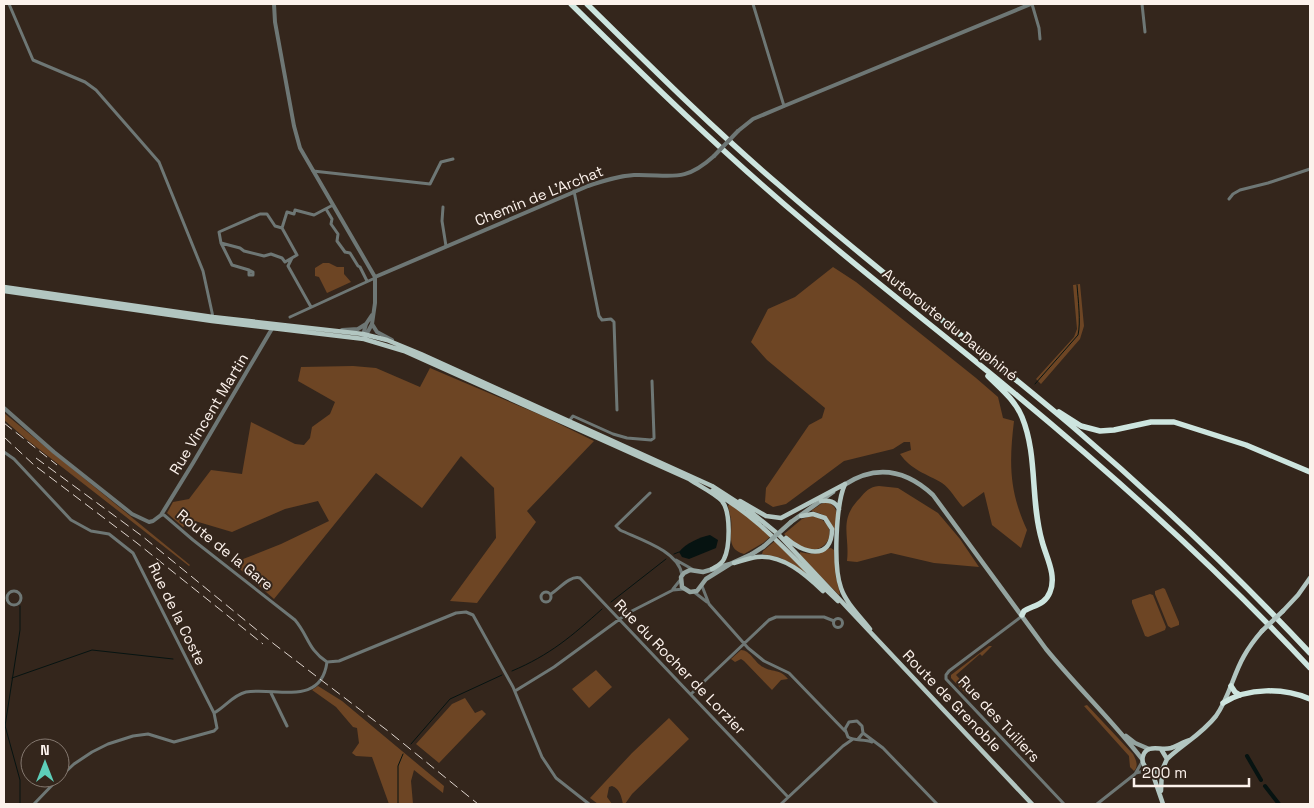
<svg xmlns="http://www.w3.org/2000/svg" width="1314" height="808" font-family="'Space Grotesk',sans-serif">
  <rect width="100%" height="100%" fill="#34261c"/>
  <path fill="#6d4524" d="M 323,263 L 329,263 L 337,267 L 344,267 L 344,274 L 351,282 L 327,293 L 319,277 L 315,276 L 315,268 Z
    M 833,267 L 856,282 L 976,378 L 998,397 L 1003,418 L 1014,421 C 1009,463 1009,491 1027,530 L 1021,548 L 992,525 L 984,492 L 963,507 C 956,500 950,488 942,483 C 927,474 911,470 900,454 L 911,450 L 910,442 L 904,442 L 893,449 L 844,461 L 786,504 L 773,507 L 765,502 L 766,488 L 809,425 L 822,418 L 825,408 L 767,360 L 751,342 L 768,309 L 795,297 Z
    M 1080,284 L 1084,326 L 1080,339 L 1041,384 L 1036,379 L 1074,337 L 1077,329 L 1073,285 Z
    M 353,366 L 376,368 L 420,387 L 430,368 L 543,416 L 594,441 L 527,511 L 536,522 L 477,603 L 450,601 L 496,538 L 494,488 L 461,456 L 422,508 L 376,473 L 274,599 L 233,563 L 281,544 L 329,521 L 318,501 L 285,509 L 232,532 L 195,521 L 183,527 L 167,513 L 173,502 L 189,499 L 211,470 L 242,474 L 251,422 L 295,444 L 304,445 L 310,438 L 312,427 L 330,414 L 335,402 L 298,381 L 301,367 Z
    M 4,413 L 190,565 L 189,566 L 26,439 L 4,420 Z
    M 879,486 L 898,488 L 938,513 L 960,539 L 979,567 L 934,563 L 891,553 L 857,562 L 847,561 C 850,535 838,520 860,498 C 866,491 869,487 879,486 Z
    M 827,502 C 841,507 836,520 835,531 C 827,518 829,515 811,511 L 821,504 Z
    M 730,503 L 771,536 L 763,543 L 744,554 C 725,549 733,533 731,519 C 730,515 729,510 728,506 Z
    M 811,516 C 849,522 823,575 784,534 L 802,519 Z
    M 776,540 L 810,577 L 781,558 L 762,554 L 763,551 Z
    M 831,548 L 834,550 L 836,578 L 840,594 L 839,595 L 800,555 L 800,552 C 817,556 816,552 831,548 Z
    M 1163,588 L 1165,589 L 1179,622 L 1179,625 L 1171,628 L 1168,626 L 1155,594 L 1155,591 Z
    M 1150,594 L 1153,595 L 1166,627 L 1165,630 L 1148,637 L 1145,636 L 1132,603 L 1132,600 Z
    M 989,646 L 992,646 L 982,656 L 980,654 L 956,675 L 971,691 L 967,695 L 951,678 L 951,675 Z
    M 741,650 C 750,650 755,663 763,667 C 773,673 779,668 788,679 L 781,680 L 772,690 L 744,661 L 741,659 L 735,662 L 731,659 Z
    M 596,670 L 612,687 L 589,708 L 572,689 Z
    M 318,686 L 342,701 L 444,786 L 443,793 L 414,770 L 411,781 L 413,804 L 389,804 L 372,757 L 356,756 L 352,753 L 359,743 L 357,728 L 353,727 L 336,707 L 312,690 Z
    M 465,698 L 475,713 L 482,710 L 486,714 L 439,763 L 416,744 L 452,704 Z
    M 1087,705 L 1133,754 C 1136,760 1139,766 1134,771 L 1130,767 L 1129,756 L 1084,706 Z
    M 669,718 L 689,739 L 632,794 L 625,804 L 623,804 C 621,796 620,789 612,786 L 609,787 L 607,797 L 612,804 L 598,804 L 590,798 L 632,753 Z"/>
  <path fill="#061311" d="M 710,535 L 718,540 L 716,548 L 689,559 L 682,557 L 679,552 C 686,543 700,537 710,535 Z"/>
  <g fill="none" stroke-linecap="round" stroke-linejoin="round">
    <path stroke="#061311" stroke-width="1" d="M 1035,384 L 1078,335 C 1081,323 1078,298 1077,285
      M 674,554 L 679,552
      M 611,602 L 666,559
      M 512,671 C 550,655 572,636 602,609
      M 12,678 L 92,650 L 173,659
      M 4,722 L 20,780 L 20,804
      M 5,726 L 20,630 L 20,606
      M 411,744 L 450,699 L 502,675
      M 398,804 L 398,766 L 403,754"/>
    <path stroke="#061311" stroke-width="4" d="M 1247,756 L 1261,780
      M 1265,786 L 1279,804"/>
    <path stroke="#6e7775" stroke-width="3" d="M 9,4 L 33,60 L 85,82 L 96,90 L 159,162 L 203,271 L 213,317
      M 753,4 L 784,106
      M 1032,4 L 1039,28 L 1040,39
      M 1142,4 L 1145,32
      M 313,171 L 430,184 L 441,162 L 453,159
      M 574,191 L 599,316 L 602,320 L 611,319 L 614,322 L 617,410
      M 1229,199 L 1233,194 L 1240,190 L 1268,183 L 1310,169
      M 443,207 L 442,221 L 446,246
      M 326,209 L 332,219 L 331,224 L 338,234 L 337,241 L 345,252 L 350,253 L 358,266 L 360,267 L 367,281
      M 260,214 L 267,214 L 275,226 L 282,228 L 297,255 L 285,262 L 282,258 L 271,254 L 264,256 L 244,251 L 240,248 L 221,243 L 219,232 Z
      M 282,228 L 287,212 L 294,214 L 295,210 L 314,215 L 333,205
      M 221,243 L 232,265 L 249,270 L 249,275 L 253,275 L 253,272 L 249,270
      M 292,258 L 288,266 L 311,307
      M 290,317 L 375,278
      M 569,421 L 573,416 L 613,434 L 627,438 L 651,440 L 654,438 L 654,436 L 652,381
      M 4,452 L 14,459 L 71,520 L 91,531 L 109,534 L 133,553 L 214,713 L 217,728 L 214,731 L 174,742 L 148,734 L 133,736 L 108,744 L 92,752 L 74,764 L 60,777
      M 650,493 L 616,526 L 620,530 C 639,539 679,551 682,575
      M 162,515 L 164,515 L 193,540 L 295,620 C 308,635 308,650 327,662
      M 676,560 L 692,569
      M 702,586 L 709,604 L 748,648 L 764,661 L 789,673 L 845,731
      M 673,589 L 681,579
      M7 598a7 7 0 1 1 14 0a7 7 0 1 1-14 0Z
      M 694,592 L 707,602
      M541 597a5 5 0 1 1 10 0a5 5 0 1 1-10 0Z
      M 551,594 C 559,589 570,575 580,578 L 788,797
      M 1022,616 L 949,671 L 946,675 L 946,679 L 1064,804
      M833.5 623a4.5 4.5 0 1 1 9 0a4.5 4.5 0 1 1-9 0Z
      M 327,662 L 339,661 L 456,613 L 466,612 L 473,615 L 513,687 L 542,757 L 556,778 L 589,804
      M 515,691 L 554,667 L 628,613 L 673,590 L 684,589
      M 271,693 L 287,726
      M 691,694 L 769,620 L 776,617 L 824,617 L 834,621
      M 214,713 C 225,707 233,695 246,692 C 276,687 321,707 327,662
      M 863,733 L 883,748 L 937,804
      M 858,739 L 863,733 L 862,726 L 857,721 L 849,722 L 845,729 L 848,737 C 854,741 864,739 872,742
      M 1136,773 L 1148,770
      M 34,804 L 59,778
      M 781,804 L 843,746 L 853,739
      M 1097,804 L 1135,774 L 1142,762"/>
    <path stroke="#6e7775" stroke-width="4" d="M 274,4 L 275,22 L 294,126 L 300,148 L 375,277 L 375,303 L 372,324 L 365,337
      M 738,131 L 753,119 L 784,106 L 1031,4
      M 375,277 L 588,186 C 603,181 618,176 634,175 C 671,174 683,184 714,156
      M 372,324 L 377,332 L 392,340
      M 342,330 L 358,329 L 366,324
      M 363,335 L 366,324 L 372,315
      M 4,408 L 54,452 L 132,514 L 149,522 L 153,521 L 161,515 L 193,463 L 273,327"/>
    <path stroke="#94a4a0" stroke-width="4.5" d="M 844,485 C 876,464 906,470 933,495 L 1046,649 C 1077,687 1112,720 1142,759
      M 791,522 L 833,492
      M 730,564 L 703,572 L 690,570 L 684,573 L 681,577 L 682,587 L 690,592 L 697,591 L 706,579 L 730,564 L 752,554
      M 1126,736 L 1135,743 L 1149,749"/>
    <path stroke="#b2c6c1" stroke-width="4.5" d="M 4,287 L 213,317 L 363,334 L 387,340 L 421,354 L 712,486 L 746,508 L 778,534 L 1032,804
      M 4,291 L 212,321 L 364,339 L 404,351 L 689,479 C 699,486 713,492 722,501 C 731,512 730,547 724,559 C 722,564 717,566 712,569
      M 845,484 C 836,504 833,566 841,588 C 846,603 860,616 870,629
      M 712,491 C 764,520 795,562 838,601
      M 740,501 L 766,516 L 781,518 L 845,484
      M 821,501 C 829,500 835,501 839,509
      M 786,538 C 802,553 832,562 832,529 L 825,518 L 813,514 L 801,516
      M 734,563 C 741,561 749,558 757,557 C 783,554 806,575 823,591
      M 1283,611 L 1298,595 L 1310,578
      M 1161,749 L 1167,759 L 1163,768 L 1158,772 L 1148,770 C 1144,766 1141,762 1143,756 C 1147,743 1161,751 1171,748 C 1177,746 1183,742 1190,740
      M 1167,759 C 1183,744 1202,734 1216,716 C 1229,698 1233,675 1244,656 C 1249,647 1255,639 1262,631
      M 1152,772 L 1163,804
      M 1161,791 L 1162,770"/>
    <path stroke="#cde5df" stroke-width="5.5" d="M 571,4 C 647,79 723,153 805,222 C 873,281 945,335 1014,393 C 1118,479 1218,569 1310,668
      M 587,4 C 650,66 712,128 779,185 C 875,269 976,345 1073,427 C 1156,498 1235,573 1310,653
      M 988,376 C 1001,389 1015,400 1022,417 C 1038,456 1030,500 1042,541 C 1046,557 1057,575 1050,592 C 1045,605 1034,605 1024,611 L 1022,615
      M 1059,412 L 1081,426 L 1100,431 L 1114,430 L 1151,422 L 1174,422 L 1246,445 L 1310,472
      M 1231,686 L 1235,692 L 1240,695
      M 1223,703 C 1248,687 1284,688 1310,699"/>
    <path stroke="#ddd3cc" stroke-width="1" stroke-dasharray="10 5" stroke-linecap="butt" d="M 4,423 L 57,465
      M 4,437 L 34,465 L 137,543 L 263,644
      M 36,458 L 142,536 L 274,644 L 388,731 L 478,804"/>
    <path stroke="#6e7775" stroke-width="4" d="M 714,156 L 738,131"/>
    <path stroke="#94a4a0" stroke-width="4.5" d="M 752,554 L 763,547 L 791,522"/>
    <path stroke="#b2c6c1" stroke-width="4.5" d="M 1262,631 L 1283,611"/>
  </g>
  <g text-anchor="middle" stroke-width="4" stroke-linejoin="round" paint-order="stroke">
    <g font-size="15" fill="#fcf2ec" stroke="#34261c">
      <text transform="translate(539 196) rotate(-22)" y="5">Chemin de L'Archat</text>
      <text transform="translate(950 325) rotate(39)" y="5">Autoroute du Dauphiné</text>
      <text transform="translate(209 414) rotate(-59)" y="5">Rue Vincent Martin</text>
      <text transform="translate(225 550) rotate(39)" y="5">Route de la Gare</text>
      <text transform="translate(177 614) rotate(64)" y="5">Rue de la Coste</text>
      <text transform="translate(680 667) rotate(46)" y="5">Rue du Rocher de Lorzier</text>
      <text transform="translate(952 701) rotate(46)" y="5">Route de Grenoble</text>
      <text transform="translate(999 719) rotate(47)" y="5">Rue des Tuiliers</text>
    </g>
  </g>
  <rect width="1314" height="808" fill="none" stroke="#fcf2ec" stroke-width="10"/>
  <g transform="translate(45 763)"><circle r="24" fill="#34261c" stroke="#84786f"/>
  <path d="M0-4L9 19L0 12L-9 19Z" fill="#5dceb9"/>
  <text y="-8" font-size="14" font-weight="bold" text-anchor="middle" fill="#fcf2ec">N</text>
  </g>
  <path d="M1134 778v8h115v-8" fill="none" stroke="#fcf2ec" stroke-width="2.5"/>
  <text x="1142" y="778" font-size="15" fill="#fcf2ec" stroke="#34261c" stroke-width="4" paint-order="stroke">200 m</text>
</svg>
